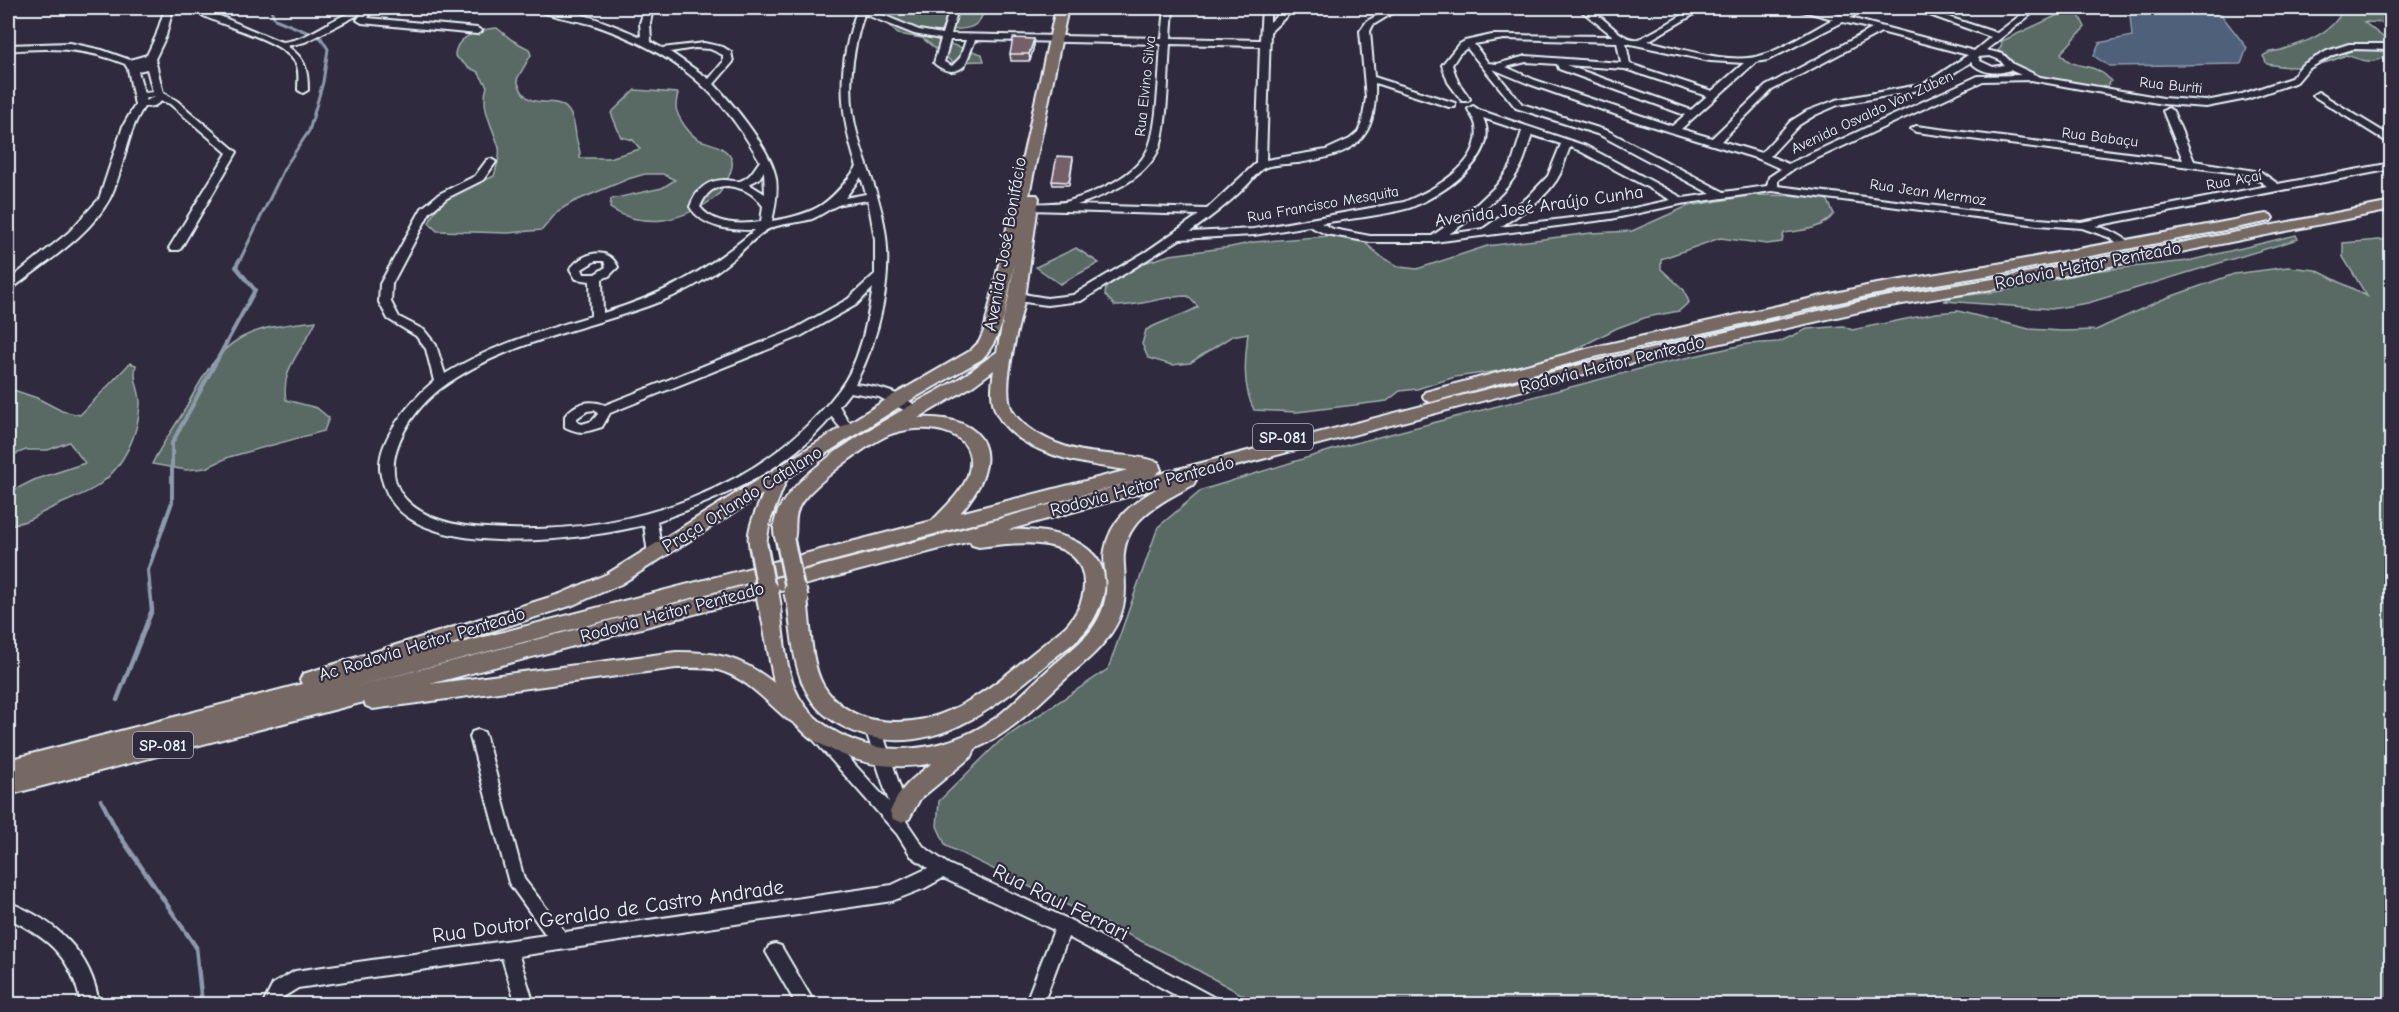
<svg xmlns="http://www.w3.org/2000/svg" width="2399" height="1012" font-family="'Comic Neue',sans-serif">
  <rect width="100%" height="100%" fill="#2f2a3d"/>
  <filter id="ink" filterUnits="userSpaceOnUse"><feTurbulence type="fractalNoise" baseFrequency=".0167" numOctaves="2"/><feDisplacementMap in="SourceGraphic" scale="12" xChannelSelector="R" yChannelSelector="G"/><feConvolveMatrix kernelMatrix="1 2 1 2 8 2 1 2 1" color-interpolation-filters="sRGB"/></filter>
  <g filter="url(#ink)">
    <path fill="#596b64" stroke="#a0aeae" stroke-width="1.5" d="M 861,8 L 909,8 L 924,12 L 934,8 L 985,8 C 977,38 957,25 932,33 L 934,39 L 982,54 L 984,61 L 952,62 L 922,38 L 898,34 L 885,22 L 863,15 Z
      M 2060,8 L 2083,8 L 2078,13 L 2085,27 L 2061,53 C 2072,72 2093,59 2111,81 L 2107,87 L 2092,87 L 2027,76 L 1996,53 L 2001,47 L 2002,41 L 2058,15 Z
      M 2344,8 L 2391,8 L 2391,23 L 2364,22 L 2388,41 L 2388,55 C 2374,66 2361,60 2346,55 C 2319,67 2296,70 2267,64 L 2263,56 C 2269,51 2274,52 2281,50 C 2299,44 2319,38 2332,25 C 2337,19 2340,18 2341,9 Z
      M 497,28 L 512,40 L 529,49 L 531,55 L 517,79 C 529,127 570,74 576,136 C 577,145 581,149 580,158 L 609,158 L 640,149 L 633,140 L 621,137 L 611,113 L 635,90 L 678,93 C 677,97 676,103 676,107 C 677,117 690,136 700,140 C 711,144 725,146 731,158 C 734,165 731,170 729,176 C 726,183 723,190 717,196 C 704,207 680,218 663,220 C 643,222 626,219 610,208 L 611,199 L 662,188 L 675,180 L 663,174 L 645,174 L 628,179 L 573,202 L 558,211 L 542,230 L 508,233 L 437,231 L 429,223 C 440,193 468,189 494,176 C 496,168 501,157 499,148 C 493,126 480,110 487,86 L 478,72 L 468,67 L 455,56 C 455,36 481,29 497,28 Z
      M 1755,195 L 1822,196 L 1828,201 L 1834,214 C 1821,230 1804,230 1784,233 L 1782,242 L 1767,244 L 1720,238 L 1661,259 L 1661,269 L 1684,290 L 1689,302 L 1679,311 L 1647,317 L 1617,328 L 1534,371 L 1506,370 L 1455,377 L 1417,389 L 1400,391 L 1387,401 L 1297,412 L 1254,410 C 1242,386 1245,359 1248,333 L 1232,336 L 1190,363 L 1172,365 L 1148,358 L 1142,344 L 1146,330 C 1163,320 1181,317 1198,307 L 1188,296 C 1161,296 1143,306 1115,306 L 1105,295 L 1107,280 L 1134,266 L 1170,255 L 1231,247 L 1254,242 L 1342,235 L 1358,237 L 1383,258 L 1400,267 L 1417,269 L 1487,246 L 1591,233 L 1632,231 L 1688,206 Z
      M 2296,235 L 2298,239 L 2088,303 L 2051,309 L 1944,301 L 1953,297 L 2002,291 L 2093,271 L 2188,261 Z
      M 2391,239 L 2391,1004 L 1259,1004 L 1174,957 L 946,846 L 937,826 L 939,801 L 1000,741 L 1108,669 L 1158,527 L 1202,490 L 1348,445 L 1655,365 L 1747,344 L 1779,342 L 1807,329 L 1843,326 L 1852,330 L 1936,313 L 1958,311 L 2029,329 L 2062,331 L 2096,330 L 2161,300 L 2234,274 L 2288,267 L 2316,270 L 2367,296 L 2343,257 L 2343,243 Z
      M 1076,248 L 1099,263 L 1060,284 L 1036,267 Z
      M 316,321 C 304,349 280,368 286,400 L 317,408 L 329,418 L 324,431 L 229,457 L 206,468 L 186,470 L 152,464 C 160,447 171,432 181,416 C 196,390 212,354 239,339 C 261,326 290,324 316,321 Z
      M 130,363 L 136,365 C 132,381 141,390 140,405 C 138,435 124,466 99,485 C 87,494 68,500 54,507 C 33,516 32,522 8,525 L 8,493 L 34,480 L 85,463 L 69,442 L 48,450 L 26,450 L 8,457 L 8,388 L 37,398 L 62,411 L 80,415 Z"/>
    <path fill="#50607a" stroke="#8d9aac" stroke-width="1.5" d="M 2125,8 L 2216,8 L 2247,48 L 2241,64 L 2109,66 L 2094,56 L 2099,43 L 2132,36 L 2130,16 Z"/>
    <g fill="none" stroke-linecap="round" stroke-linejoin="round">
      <path stroke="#8d9aac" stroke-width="3" d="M 239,262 L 285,167 L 309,131 L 323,82 L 328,49 L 321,38 L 275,19 L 270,8"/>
      <path stroke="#8d9aac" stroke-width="4" d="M 150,593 L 148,570 L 172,502 L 172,443 L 255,290 L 236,267 L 239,260"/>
      <path stroke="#8d9aac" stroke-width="4.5" d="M 117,700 L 152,610 L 150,591
        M 101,800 L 118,833 L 196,947 L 202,1004"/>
      <defs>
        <path id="minor" d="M 165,8 L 173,8 L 166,36 L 155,59 L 163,93 L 176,100 L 237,152 L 181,248 L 179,250 L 171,250 L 169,248 L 227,153 L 170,104 L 162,101 L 154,106 L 144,107 C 125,135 125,169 110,198 C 89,237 45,262 12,289 L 8,290 L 8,281 L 69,232 L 99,199 L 123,126 L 135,105 L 128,69 L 125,64 C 86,48 50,47 8,51 L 8,45 L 70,43 L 102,50 L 130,60 L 147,55 L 156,36 ZM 147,69 L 153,92 L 144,93 L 138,71 ZM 155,97 L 145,101 L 147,98 Z
          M 190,8 L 201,8 C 212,12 278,42 283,42 C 315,39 339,8 374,8 L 368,18 L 477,28 L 482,31 L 477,34 L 362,23 L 357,20 L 362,13 L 305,42 L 287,46 C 305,58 308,69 308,90 L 303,93 L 298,90 C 298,81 300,69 295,62 C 278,36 213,26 190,8 Z
          M 533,8 C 564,4 612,24 641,37 L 640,23 L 645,8 L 653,8 L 650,23 L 651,42 L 662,48 L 704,43 L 723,47 L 731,52 L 733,62 L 714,84 C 733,104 769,148 775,174 C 779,188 775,208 772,221 C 818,213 830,204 857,167 C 838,109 837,64 858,8 L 866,8 L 919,30 L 942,34 L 950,8 L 958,8 L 951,34 L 1162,38 L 1165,8 L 1173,8 L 1171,38 L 1260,40 L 1262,8 L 1270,8 L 1270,22 L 1286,8 L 1295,8 L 1270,32 L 1266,160 L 1326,150 L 1350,139 L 1358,132 L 1362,123 L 1366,98 L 1360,31 L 1367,21 L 1391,8 L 1401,8 L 1373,25 L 1370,31 L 1374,77 L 1455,103 L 1455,107 L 1449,107 L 1375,83 C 1377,143 1353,154 1298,163 C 1288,164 1276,164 1266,167 C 1260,169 1254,177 1250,182 C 1232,201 1211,217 1190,232 L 1254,229 L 1404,202 C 1433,190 1483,164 1476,126 C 1475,120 1470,114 1468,109 L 1473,106 L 1479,110 L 1586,146 L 1683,198 L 1711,194 L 1600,135 L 1516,108 L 1467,48 L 1459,54 L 1452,65 L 1458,82 L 1470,99 L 1468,101 L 1462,101 L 1448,82 L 1442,65 L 1458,45 L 1465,41 L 1492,35 L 1613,36 L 1578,8 C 1603,8 1617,42 1638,39 C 1646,37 1685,13 1695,8 L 1705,8 L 1648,41 C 1681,48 1730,66 1763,55 C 1783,49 1814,29 1833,19 L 1799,10 L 1798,8 L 1810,8 L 1841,15 L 1856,8 L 1866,8 L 1850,18 L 1974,51 L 1991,37 L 1910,8 L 1921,8 L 1997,33 L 2030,8 L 2039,8 L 1986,50 L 2003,54 L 2013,64 L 2040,77 L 2163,98 L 2206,101 L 2242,94 L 2291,78 L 2302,65 L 2327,51 L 2349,44 L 2392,44 L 2392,50 L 2353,49 L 2333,55 L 2308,69 L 2297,82 L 2247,99 L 2206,107 L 2163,104 L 2031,80 L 1983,81 L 1792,170 L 1778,180 L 1778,186 L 2038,219 L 2081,222 L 2267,186 L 2253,176 L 2245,174 L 1916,132 L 1911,129 L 1916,126 L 2183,160 L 2163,111 L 2168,108 L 2173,111 L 2194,161 L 2261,172 L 2278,184 L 2392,163 L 2392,169 L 2095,226 C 2109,230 2121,234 2131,244 L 2125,247 L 2108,237 L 2082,228 L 2038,225 L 1772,191 L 1681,204 L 1611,219 L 1434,242 L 1370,242 L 1326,234 L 1309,226 L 1254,235 L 1180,239 L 1081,301 L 1047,305 L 1017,301 L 1011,297 L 1017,293 L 1047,298 L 1073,295 L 1147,251 L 1199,215 L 1030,210 L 1025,207 C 1031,201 1056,205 1069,201 C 1096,192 1135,177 1148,149 C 1158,127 1159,70 1161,44 L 975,40 L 965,65 C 955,75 943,71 934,63 L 941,39 L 914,34 L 864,14 C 851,55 846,95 858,137 C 866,166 879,193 884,224 C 894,275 880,338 855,384 C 877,386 908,394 921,412 L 915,416 L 879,397 L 850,392 L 839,406 L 848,421 L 859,429 L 858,432 C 845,436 837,425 832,416 C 789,469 721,499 657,521 L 662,554 L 660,558 L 650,558 L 648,554 L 644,525 C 585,540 443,557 397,508 C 389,499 384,488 381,476 C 373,443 411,400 434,381 L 426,349 L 416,336 L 388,319 L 379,302 L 380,284 L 422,208 L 439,194 L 475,176 L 487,160 L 491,159 L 496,162 L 483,180 L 447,198 L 430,212 L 392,284 L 391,302 L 399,317 L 424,330 L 436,345 L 445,374 C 490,346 541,331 591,316 L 590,281 L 576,279 L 570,269 C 583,252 608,245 618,267 L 609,276 L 602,279 L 603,313 C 666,294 704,272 755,230 C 730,230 704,229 690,207 C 696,190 706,180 725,180 C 730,180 735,182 740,181 C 750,178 754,169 760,161 C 719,88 673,52 594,25 C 578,20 544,16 533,8 ZM 1843,22 L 1872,29 L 1766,86 L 1712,138 L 1681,129 L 1756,62 L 1768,60 ZM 1881,32 L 1968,55 L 1924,84 L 1836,100 L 1807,111 L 1791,121 L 1761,153 L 1721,141 L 1772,90 ZM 1504,39 L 1617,42 L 1621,63 L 1526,56 L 1497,64 L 1488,63 L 1474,44 ZM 950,40 L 966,40 L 960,58 L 952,66 L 944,62 ZM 1626,43 L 1710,61 L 1744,63 L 1712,91 L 1630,64 ZM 1170,44 L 1260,46 L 1256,163 L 1207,209 L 1077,205 C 1106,195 1145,180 1159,149 C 1168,127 1168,71 1170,44 ZM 695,48 L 710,49 L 723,55 L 723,62 L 709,79 L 670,52 ZM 1990,56 L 2000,60 L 2004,65 L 1993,67 L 1980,61 L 1978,57 ZM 1526,62 L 1557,64 L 1559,69 L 1685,115 L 1672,126 L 1535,80 L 1506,67 ZM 1971,62 C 1980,73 1997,75 2010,70 L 2021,75 L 1978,76 L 1788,164 L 1770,156 L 1799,125 L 1815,115 L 1838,105 L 1930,88 ZM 1566,65 L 1625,69 L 1707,96 L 1691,110 ZM 1493,69 L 1529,84 L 1634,121 L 1759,159 L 1781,169 L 1769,177 L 1767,186 L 1724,192 L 1608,131 L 1522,104 ZM 1483,118 L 1522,131 L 1511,166 L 1497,185 L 1477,204 L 1432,236 L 1370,236 L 1333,229 L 1321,223 C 1347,219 1389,215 1412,207 C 1442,195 1502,156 1483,118 ZM 1532,135 L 1561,144 L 1548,176 L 1527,198 L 1483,229 L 1449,234 C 1476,215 1506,196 1521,166 C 1526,156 1528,145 1532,135 ZM 1570,147 L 1578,150 L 1671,200 L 1611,213 L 1500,227 C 1522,213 1548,198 1560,174 C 1564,165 1566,156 1570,147 ZM 764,171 L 765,194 L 749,184 L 759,179 ZM 861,177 L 866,194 L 845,198 ZM 728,186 C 744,188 753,193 763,206 L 761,222 C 740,225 714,225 700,207 C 706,193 713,186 728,186 ZM 868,200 L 875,239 L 875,274 L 848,299 L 791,331 L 605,405 C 590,399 574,403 565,416 L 565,427 C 582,435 585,432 602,427 L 610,413 L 799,337 L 856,305 L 873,288 C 867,322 860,363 839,390 C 763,490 631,533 509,529 C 480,528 448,527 422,512 C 367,481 403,418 440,389 C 501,343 580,331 651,305 C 679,295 706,281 729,262 C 741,253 759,232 771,228 C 783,223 798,223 812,219 C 821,215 829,209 838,205 C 847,202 858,202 868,200 ZM 595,261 L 604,261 L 606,267 L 595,274 L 584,274 L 582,269 ZM 595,410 L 598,414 L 592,421 L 582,424 L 577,422 L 577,418 L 587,411 Z
          M 2318,92 L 2392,137 L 2392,145 L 2315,97 L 2313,95 Z
          M 874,724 L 879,726 L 882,731 L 909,815 L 906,821 L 923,846 L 948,864 L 1070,920 L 1215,998 L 1218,1004 L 1192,1004 L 1068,937 L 1043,1004 L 1025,1004 L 1054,930 L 943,878 L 925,888 L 892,901 L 519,956 L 534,1004 L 516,1004 L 502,958 L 298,988 L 285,996 L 281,1004 L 263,1004 L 273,984 L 295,971 L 546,935 L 509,883 L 470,737 L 472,732 L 478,730 L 484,732 L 486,737 L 524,879 L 565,932 L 892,885 L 928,868 L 911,856 L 897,834 L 811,737 L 813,732 L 819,730 L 825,732 L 889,802 L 866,731 L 869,726 Z
          M 8,902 C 55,920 92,953 99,1004 L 81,1004 C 72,958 50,939 8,918 Z
          M 775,944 L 781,946 L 815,1004 L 796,1004 L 766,952 L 769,946 Z"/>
        <path id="major" d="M 1056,8 L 1068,8 L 1029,195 L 1037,195 L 1039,198 C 1034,231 1030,265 1025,297 C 1020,323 1000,387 1012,410 C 1021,427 1047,440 1064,446 C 1094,457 1128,452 1158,462 L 1161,470 L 1155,475 L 1588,363 L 1872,299 L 2005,277 L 2392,202 L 2392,210 L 2005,287 L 1872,309 L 1588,373 L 1194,477 L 1196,480 L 1193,485 C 1160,503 1120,521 1124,565 C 1125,583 1127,601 1119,619 C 1107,646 1083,663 1061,683 C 1034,708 1010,733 975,749 L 972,756 L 920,799 L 909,819 L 901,822 L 893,819 L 890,812 C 902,785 910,781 932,763 C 889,772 849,762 812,739 C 803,733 797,723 787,719 C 767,702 745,677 718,670 C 705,667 690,668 676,668 L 373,709 L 366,706 L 364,702 L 8,795 L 8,760 L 302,684 L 300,680 L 303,674 L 560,594 L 607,574 L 892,396 L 970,351 L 979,342 L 984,331 ZM 1016,256 L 997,352 C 985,360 973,370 960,378 C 921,402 745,484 778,545 L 785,547 L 792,545 C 800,530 789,517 805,498 C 820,480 873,439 894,433 C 928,422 984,430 967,478 C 960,494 944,508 932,521 L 430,651 L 573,605 L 621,584 L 763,494 C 757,509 743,534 751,550 L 758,552 L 765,550 L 770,521 L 787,478 L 904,404 L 982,359 C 1007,333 1009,290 1016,256 ZM 994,370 C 992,383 990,399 996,412 C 1016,455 1087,465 1128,470 L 960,513 C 1006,461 992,414 918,418 L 974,385 ZM 1147,478 L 926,539 L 349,688 ZM 1158,488 C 1133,502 1110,520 1105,550 C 1103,559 1105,568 1106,578 C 1108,599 1102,617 1088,634 C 1076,647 1061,658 1048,670 C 1030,686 1013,705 994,719 C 955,746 900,758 855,741 C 832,732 811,718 799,697 C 785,671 784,637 780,608 L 777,603 L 770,600 L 763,603 L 760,608 L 774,683 C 741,657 717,652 676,652 L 430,684 L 970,541 L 972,545 L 979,547 C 1012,543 1084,532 1084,584 C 1084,601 1077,614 1066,626 C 1050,640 1032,653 1016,667 C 974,701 932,730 875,720 C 855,717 834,703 823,685 C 810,661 811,625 807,599 L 804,594 L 797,591 L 790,594 L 787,599 C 792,631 792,668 809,696 C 819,714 836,724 855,732 C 929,761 996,708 1049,662 C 1064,650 1082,639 1092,622 C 1133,552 1066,527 1008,530 Z
          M 2266,214 L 2271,215 L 2273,218 L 2271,221 L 2003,273 L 1871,295 L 1590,358 L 1431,402 L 1425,400 L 1423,396 L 1425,392 L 1590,348 L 1871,285 L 2003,263 Z"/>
      </defs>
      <use href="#minor" stroke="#e8f1f8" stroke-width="4"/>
      <use href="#major" stroke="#e8f1f8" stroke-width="4"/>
      <use href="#minor" fill="#2f2a3d" fill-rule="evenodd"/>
      <use href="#major" fill="#766964" fill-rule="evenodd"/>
      <defs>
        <path id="major-bridge-far1" d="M 785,540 L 796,593
          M 758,545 L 767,593"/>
        <path id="major-bridge" d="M 767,591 L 770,608
          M 795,591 L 797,599"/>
      </defs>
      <use href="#major-bridge-far1" stroke="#e8f1f8" stroke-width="22" stroke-linecap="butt"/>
      <use href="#major-bridge" stroke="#e8f1f8" stroke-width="26" stroke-linecap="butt"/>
      <use href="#major-bridge-far1" stroke="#766964" stroke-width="17"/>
      <use href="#major-bridge" stroke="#766964" stroke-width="22"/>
    </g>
    <path fill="#65535c" stroke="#e8f1f8" stroke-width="1.5" d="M 1034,45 L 1030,61 L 1011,61 L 1010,54 Z
      M 1073,160 L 1069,185 L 1053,185 L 1052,181 Z"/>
    <path fill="#52444b" stroke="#e8f1f8" stroke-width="1.5" d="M 1034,39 L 1034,45 L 1030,61 L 1029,54 Z"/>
    <path fill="#75616b" stroke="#e8f1f8" stroke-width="1.5" d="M 1013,38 L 1034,39 L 1029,54 L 1010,54 Z
      M 1057,156 L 1073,157 L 1069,182 L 1052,181 Z"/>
  </g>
  <g text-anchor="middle" stroke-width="4.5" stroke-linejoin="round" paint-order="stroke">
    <g font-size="15" fill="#e8f1f8" stroke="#2f2a3d">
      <text transform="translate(2171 85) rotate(6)" y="5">Rua Buriti</text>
      <text transform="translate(1145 86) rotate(-84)" y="5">Rua Elvino Silva</text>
      <text transform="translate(1872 112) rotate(-25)" y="5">Avenida Osvaldo Von Zuben</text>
      <text transform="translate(2100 137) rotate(7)" y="5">Rua Babaçu</text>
      <text transform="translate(2234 180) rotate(-11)" y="5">Rua Açaí</text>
      <text transform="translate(1928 192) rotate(8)" y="5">Rua Jean Mermoz</text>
      <text transform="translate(1323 204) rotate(-10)" y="5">Rua Francisco Mesquita</text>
    </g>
    <g fill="#2f2a3d" stroke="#b0b5c0" stroke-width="1.5">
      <rect x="1253" y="424" width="60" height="26" rx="4.5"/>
      <rect x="133" y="732" width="60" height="26" rx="4.5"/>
    </g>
    <g font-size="16" font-weight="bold" fill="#e8f1f8">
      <text x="1283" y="443">SP-081</text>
      <text x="163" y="751">SP-081</text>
    </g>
    <g font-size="18" fill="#e8f1f8" stroke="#2f2a3d">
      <text transform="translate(1539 206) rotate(-8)" y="6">Avenida José Araújo Cunha</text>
      <text transform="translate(1005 244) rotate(-80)" y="6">Avenida José Bonifácio</text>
      <text transform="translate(2088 265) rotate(-11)" y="6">Rodovia Heitor Penteado</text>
      <text transform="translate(1612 364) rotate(-14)" y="6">Rodovia Heitor Penteado</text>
      <text transform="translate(1142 486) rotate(-15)" y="6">Rodovia Heitor Penteado</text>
      <text transform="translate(742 499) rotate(-32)" y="6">Praça Orlando Catalano</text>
      <text transform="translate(672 612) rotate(-15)" y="6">Rodovia Heitor Penteado</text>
      <text transform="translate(422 644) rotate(-17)" y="6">Ac Rodovia Heitor Penteado</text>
    </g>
    <g font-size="21" fill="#e8f1f8" stroke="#2f2a3d">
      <text transform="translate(1061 902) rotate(26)" y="7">Rua Raul Ferrari</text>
      <text transform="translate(608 911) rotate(-8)" y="7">Rua Doutor Geraldo de Castro Andrade</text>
    </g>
  </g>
  <rect width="2399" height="1012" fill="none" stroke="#2f2a3d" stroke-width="30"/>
  <rect x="15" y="15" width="2369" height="982" fill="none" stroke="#e8f1f8" stroke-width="2" filter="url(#ink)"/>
</svg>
